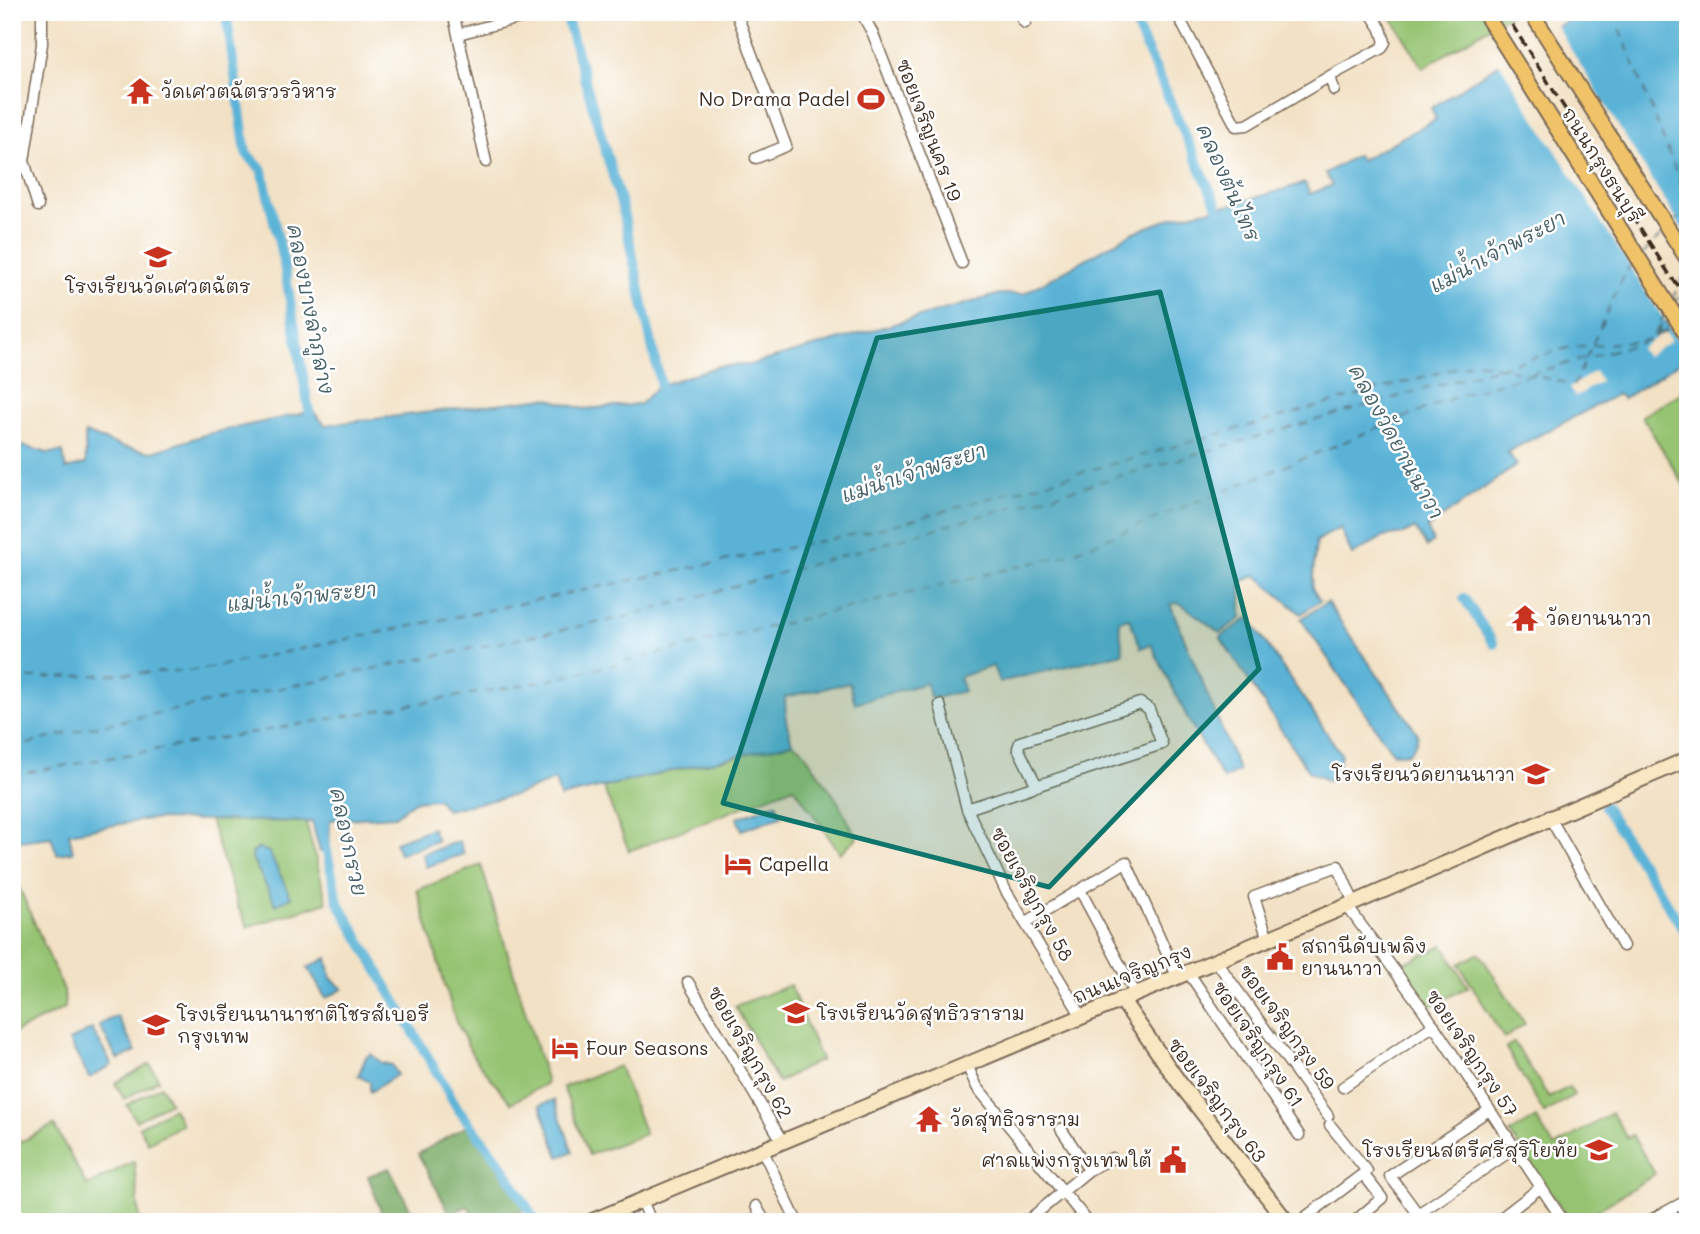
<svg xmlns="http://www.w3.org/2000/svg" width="1700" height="1234" font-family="Mali,'Playpen Sans Thai',sans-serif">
  <rect width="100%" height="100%" fill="#fff"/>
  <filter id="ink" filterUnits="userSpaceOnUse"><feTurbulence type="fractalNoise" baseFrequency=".0143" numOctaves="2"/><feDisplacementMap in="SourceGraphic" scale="14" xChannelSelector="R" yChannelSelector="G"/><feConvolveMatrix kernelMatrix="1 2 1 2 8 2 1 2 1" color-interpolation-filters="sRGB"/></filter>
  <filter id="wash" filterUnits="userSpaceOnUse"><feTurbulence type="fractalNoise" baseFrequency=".00686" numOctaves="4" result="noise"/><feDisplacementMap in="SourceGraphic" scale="28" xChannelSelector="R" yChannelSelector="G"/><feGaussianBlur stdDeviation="1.57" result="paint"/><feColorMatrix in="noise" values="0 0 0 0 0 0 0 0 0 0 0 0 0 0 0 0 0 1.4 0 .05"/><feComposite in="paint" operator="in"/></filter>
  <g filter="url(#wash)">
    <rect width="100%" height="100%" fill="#f2e1c4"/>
    <path fill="#96c473" stroke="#687748" stroke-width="2" d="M 1388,12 L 1514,12 L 1423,68 Z
      M 1688,389 L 1688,492 L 1642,416 Z
      M 792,743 L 801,748 L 837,800 L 857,838 L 840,853 L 794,787 L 629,851 L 603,787 Z
      M 210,820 L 306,822 L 327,902 L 248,927 L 238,907 Z
      M 481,865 L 547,1083 L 511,1103 L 473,1056 L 455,1019 L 417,890 Z
      M 12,871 L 64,991 L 65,1008 L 12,1034 Z
      M 1443,945 L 1468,987 L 1428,1007 L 1400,965 Z
      M 1479,953 L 1525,1024 L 1504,1038 L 1459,964 Z
      M 790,985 L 821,1060 L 778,1082 L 735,1006 Z
      M 1514,1042 L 1549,1098 L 1569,1087 L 1574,1095 L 1544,1113 L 1506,1048 Z
      M 150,1064 L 159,1080 L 124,1099 L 115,1083 Z
      M 619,1066 L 645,1134 L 589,1155 L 563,1087 Z
      M 161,1086 L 170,1102 L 136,1121 L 127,1105 Z
      M 173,1108 L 182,1124 L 148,1143 L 139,1127 Z
      M 1612,1113 L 1627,1138 L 1632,1135 L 1655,1174 L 1579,1222 L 1571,1222 L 1510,1133 L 1536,1118 L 1554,1147 Z
      M 54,1125 L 87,1186 L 134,1161 L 140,1222 L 18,1222 L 12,1154 L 20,1142 Z"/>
    <path fill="#78aa65" stroke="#5a6a42" stroke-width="2" d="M 467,1126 L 499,1167 L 525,1209 L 500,1222 L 477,1222 L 468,1206 L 450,1214 L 418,1154 Z
      M 389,1168 L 417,1222 L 385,1222 L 368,1176 Z"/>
    <path fill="#5ab3d7" stroke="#4a6e7a" stroke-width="2" d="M 1580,12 L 1688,12 L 1688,357 L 1623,399 L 1618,394 L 1507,452 L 1517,465 L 1427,528 L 1433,542 L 1427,547 L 1415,528 L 1404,534 L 1383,537 L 1352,555 L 1340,528 L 1316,541 L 1312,588 L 1320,601 L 1301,614 L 1256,575 L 1241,582 L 1241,618 L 1220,633 L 1180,603 L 1170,604 L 1239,771 L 1223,779 L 1189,721 L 1151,644 L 1141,648 L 1129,618 L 1119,621 L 1123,653 L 999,682 L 993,666 L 959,677 L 964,691 L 931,699 L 926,683 L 855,703 L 849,683 L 785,697 L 786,720 L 792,743 L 560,797 L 555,780 L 516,795 L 446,810 L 438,799 L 414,801 L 395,816 L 330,820 L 329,850 L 320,852 L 312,822 L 149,819 L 69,833 L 73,852 L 57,854 L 51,837 L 12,842 L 12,443 L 48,453 L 63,452 L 66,469 L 86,464 L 85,433 L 123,447 L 153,452 L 207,434 L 313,411 L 325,425 L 546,398 L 584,409 L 640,404 L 658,386 L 719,366 L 749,365 L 1000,294 L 1023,294 L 1132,233 L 1174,217 L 1230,205 L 1305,183 L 1310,194 L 1332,185 L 1325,173 L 1357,155 L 1361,160 L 1436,119 L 1431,108 Z
      M 1327,602 L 1418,734 C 1415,750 1409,758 1392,752 L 1301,619 Z
      M 1249,618 L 1341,754 L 1337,774 L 1329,781 L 1309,772 L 1220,637 Z
      M 776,803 L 781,816 L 742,830 L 737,818 Z
      M 432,828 L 437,841 L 399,854 L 395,842 Z
      M 459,841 L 464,854 L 426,867 L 422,854 Z
      M 259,848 L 269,852 L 291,897 L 276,905 L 252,858 L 252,853 Z
      M 327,958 L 331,978 L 343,989 L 326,998 C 318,989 313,972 307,968 Z
      M 117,1016 L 136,1051 L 118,1060 L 99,1025 Z
      M 92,1029 L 112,1065 L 89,1078 L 69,1041 Z
      M 371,1054 L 382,1063 L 392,1065 L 397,1075 L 370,1092 L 370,1082 L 358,1076 L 366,1057 Z
      M 554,1100 L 573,1152 L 559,1157 L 540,1105 Z"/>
    <path fill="#f2e1c4" d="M 1555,24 L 1688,238 L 1688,357 L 1498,61 Z
      M 1665,332 L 1671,341 L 1646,357 L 1640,348 Z
      M 1595,371 L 1601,381 L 1575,397 L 1569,388 Z"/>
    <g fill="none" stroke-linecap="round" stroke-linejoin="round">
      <path stroke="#5ab3d7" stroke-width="10" d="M 226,12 L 246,153 L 262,170 L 284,264 L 311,423
        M 565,12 L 622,207 L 663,396
        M 1130,12 L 1224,221
        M 1464,598 L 1494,644
        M 1605,807 L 1688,936
        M 324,838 L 338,902 L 458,1109 L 502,1165 L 536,1222
        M 1658,1222 L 1688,1207"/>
      <path stroke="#476168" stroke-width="2" stroke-dasharray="9 7" stroke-linecap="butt" d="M 1620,29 L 1688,201
        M 1672,224 L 1688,208
        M 1643,254 L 1663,233
        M 1672,299 L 1688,268
        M 1674,304 L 1688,282
        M 1677,309 L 1688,296
        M 1681,315 L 1688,308
        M 1682,318 L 1688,315
        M 1657,331 L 1667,315
        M 1660,335 L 1672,326
        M 1655,336 L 1669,319
        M 1654,338 L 1671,323
        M 1530,374 L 1643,342
        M 12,679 L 199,670 L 879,529 L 1477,362 L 1574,385 L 1625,272 L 1634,263
        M 12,748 L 92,727 L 634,615 L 1571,347 L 1651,340 L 1665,314
        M 12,775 L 550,680 L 1066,555 L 1457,396 L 1525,376"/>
    </g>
  </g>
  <g filter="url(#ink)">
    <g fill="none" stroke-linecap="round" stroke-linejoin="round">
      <defs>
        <path id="street" d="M 453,12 L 486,162
          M 736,12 L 786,146 L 756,158
          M 861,12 L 873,34 L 962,263
          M 1017,12 L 1025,23
          M 1176,12 L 1236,126 L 1247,125 L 1330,76
          M 458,34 L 542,12
          M 1334,90 L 1330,76 L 1382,48 L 1385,42 L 1381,29 L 1370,12
          M 38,206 L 24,161 L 42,44 L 42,12
          M 940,705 L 967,809 L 1006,891 L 1081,1015
          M 967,809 L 1162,744 L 1149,709 L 1140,703 L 1020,742 L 1018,748 L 1037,786
          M 1549,816 L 1623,946
          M 1080,890 L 1135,993
          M 1347,906 L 1422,1008 L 1564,1222
          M 1025,923 L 1126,862 L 1177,976
          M 1268,939 L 1254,897 L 1338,866 L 1354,903
          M 1216,961 L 1328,1116
          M 1188,972 L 1299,1135
          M 688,982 L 782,1141
          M 966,1063 L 977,1087 L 1088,1222
          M 1343,1087 L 1434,1025
          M 1061,1129 L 1089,1170
          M 762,1149 L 797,1222
          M 642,1200 L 651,1222
          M 756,1206 L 765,1222
          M 1418,1214 L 1515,1148
          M 1026,1222 L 1089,1170 L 1112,1158
          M 1299,1222 L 1367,1171 L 1330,1125
          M 1354,1222 L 1382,1198 L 1364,1175
          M 1424,1222 L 1390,1176 L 1489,1110
          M 1496,1222 L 1541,1187
          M 1647,1222 L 1688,1200"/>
        <path id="secondary" d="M 1121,999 L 1178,1081 L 1287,1222
          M 590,1222 L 1354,903 L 1688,759"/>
        <path id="primary" d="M 1484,12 L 1688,337
          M 1531,12 L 1688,260"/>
      </defs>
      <use href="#street" stroke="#7b6a58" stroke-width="13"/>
      <use href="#secondary" stroke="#7b6a58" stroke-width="18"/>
      <use href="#primary" stroke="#7b6a58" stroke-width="18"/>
      <use href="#street" stroke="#fff" stroke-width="10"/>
      <use href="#secondary" stroke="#f9e7c3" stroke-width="14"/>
      <use href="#primary" stroke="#f0c369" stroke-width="14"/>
      <path stroke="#3b2a1e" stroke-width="3.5" stroke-dasharray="10 5" stroke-linecap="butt" d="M 1504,12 L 1671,277 L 1688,297"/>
    </g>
  </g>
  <path fill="#0f766e" fill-opacity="0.2" stroke="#0f766e" stroke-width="5" stroke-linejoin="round" d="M 1160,292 L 1259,669 L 1049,887 L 723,803 L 877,338 Z"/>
  <defs>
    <symbol id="temple-bare" viewBox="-9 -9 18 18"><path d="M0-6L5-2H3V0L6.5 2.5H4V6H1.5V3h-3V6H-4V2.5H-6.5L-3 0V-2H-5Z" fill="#c8321e" stroke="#fff" stroke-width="2.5" paint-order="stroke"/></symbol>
    <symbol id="stadium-bare" viewBox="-9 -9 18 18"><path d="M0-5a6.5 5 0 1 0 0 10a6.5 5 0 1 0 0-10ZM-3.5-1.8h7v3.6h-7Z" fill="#c8321e" stroke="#fff" stroke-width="2.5" paint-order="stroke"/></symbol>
    <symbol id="school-bare" viewBox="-9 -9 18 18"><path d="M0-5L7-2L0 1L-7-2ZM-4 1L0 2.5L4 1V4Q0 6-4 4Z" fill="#c8321e" stroke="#fff" stroke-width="2.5" paint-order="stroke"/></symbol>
    <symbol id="hotel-bare" viewBox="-9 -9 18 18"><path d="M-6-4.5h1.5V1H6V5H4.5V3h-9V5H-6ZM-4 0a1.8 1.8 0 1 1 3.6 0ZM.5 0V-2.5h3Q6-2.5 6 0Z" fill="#c8321e" stroke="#fff" stroke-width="2.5" paint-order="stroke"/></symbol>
    <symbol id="civic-bare" viewBox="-9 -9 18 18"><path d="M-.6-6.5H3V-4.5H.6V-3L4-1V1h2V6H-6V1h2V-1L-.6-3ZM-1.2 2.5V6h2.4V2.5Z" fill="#c8321e" stroke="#fff" stroke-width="2.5" paint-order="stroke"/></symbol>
  </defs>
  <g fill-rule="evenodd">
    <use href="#temple-bare" x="121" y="72" width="38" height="38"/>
    <use href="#stadium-bare" x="852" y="80" width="38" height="38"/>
    <use href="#school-bare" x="139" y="238" width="38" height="38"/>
    <use href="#temple-bare" x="1506" y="599" width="38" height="38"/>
    <use href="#school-bare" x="1517" y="755" width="38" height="38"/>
    <use href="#hotel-bare" x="719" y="845" width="38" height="38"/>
    <use href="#civic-bare" x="1261" y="938" width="38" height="38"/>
    <use href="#school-bare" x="777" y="994" width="38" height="38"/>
    <use href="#school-bare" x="137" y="1006" width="38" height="38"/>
    <use href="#hotel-bare" x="546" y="1029" width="38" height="38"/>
    <use href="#temple-bare" x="910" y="1100" width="38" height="38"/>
    <use href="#school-bare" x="1580" y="1131" width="38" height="38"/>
    <use href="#civic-bare" x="1154" y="1141" width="38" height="38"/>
  </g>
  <g text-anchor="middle" stroke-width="5" stroke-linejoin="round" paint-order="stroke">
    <g font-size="19" fill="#3b2a1e" stroke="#fff" text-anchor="start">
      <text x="161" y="98">วัดเศวตฉัตรวรวิหาร</text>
      <text x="850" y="106" text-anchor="end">No Drama Padel</text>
      <text x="158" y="293" text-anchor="middle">โรงเรียนวัดเศวตฉัตร</text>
      <text x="1546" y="625">วัดยานนาวา</text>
      <text x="1515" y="781" text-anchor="end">โรงเรียนวัดยานนาวา</text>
      <text x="759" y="871">Capella</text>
      <text x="1301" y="953">สถานีดับเพลิง<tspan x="1301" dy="22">ยานนาวา</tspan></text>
      <text x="817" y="1020">โรงเรียนวัดสุทธิวราราม</text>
      <text x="177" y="1021">โรงเรียนนานาชาติโชรส์เบอรี<tspan x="177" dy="22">กรุงเทพ</tspan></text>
      <text x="586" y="1055">Four Seasons</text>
      <text x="950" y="1126">วัดสุทธิวราราม</text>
      <text x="1578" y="1157" text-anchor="end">โรงเรียนสตรีศรีสุริโยทัย</text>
      <text x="1152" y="1167" text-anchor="end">ศาลแพ่งกรุงเทพใต้</text>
    </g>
    <g font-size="19" fill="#3b2a1e" stroke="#fff">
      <text transform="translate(929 130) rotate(69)" y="7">ซอยเจริญนคร 19</text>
      <text transform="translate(1602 165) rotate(58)" y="7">ถนนกรุงธนบุรี</text>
      <text transform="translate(1032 894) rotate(61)" y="7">ซอยเจริญกรุง 58</text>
      <text transform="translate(1132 974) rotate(-22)" y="7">ถนนเจริญกรุง</text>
      <text transform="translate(1287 1027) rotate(54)" y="7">ซอยเจริญกรุง 59</text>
      <text transform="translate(1258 1044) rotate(56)" y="7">ซอยเจริญกรุง 61</text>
      <text transform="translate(750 1052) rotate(60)" y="7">ซอยเจริญกรุง 62</text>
      <text transform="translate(1472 1053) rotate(56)" y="7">ซอยเจริญกรุง 57</text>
      <text transform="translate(1217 1100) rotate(53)" y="7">ซอยเจริญกรุง 63</text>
    </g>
    <g font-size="21" font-style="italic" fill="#476168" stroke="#fff">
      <text transform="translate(1228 183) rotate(66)" y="7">คลองต้นไทร</text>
      <text transform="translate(1498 252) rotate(-28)" y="7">แม่น้ำเจ้าพระยา</text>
      <text transform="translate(310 309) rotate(79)" y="7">คลองบางลำภูล่าง</text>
      <text transform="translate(1396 442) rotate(61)" y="7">คลองวัดยานนาวา</text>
      <text transform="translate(914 473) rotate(-18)" y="7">แม่น้ำเจ้าพระยา</text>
      <text transform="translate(302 597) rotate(-6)" y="7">แม่น้ำเจ้าพระยา</text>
      <text transform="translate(348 842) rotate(78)" y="7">คลองกรวย</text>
    </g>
  </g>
  <rect width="1700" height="1234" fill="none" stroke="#fff" stroke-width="42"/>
</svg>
